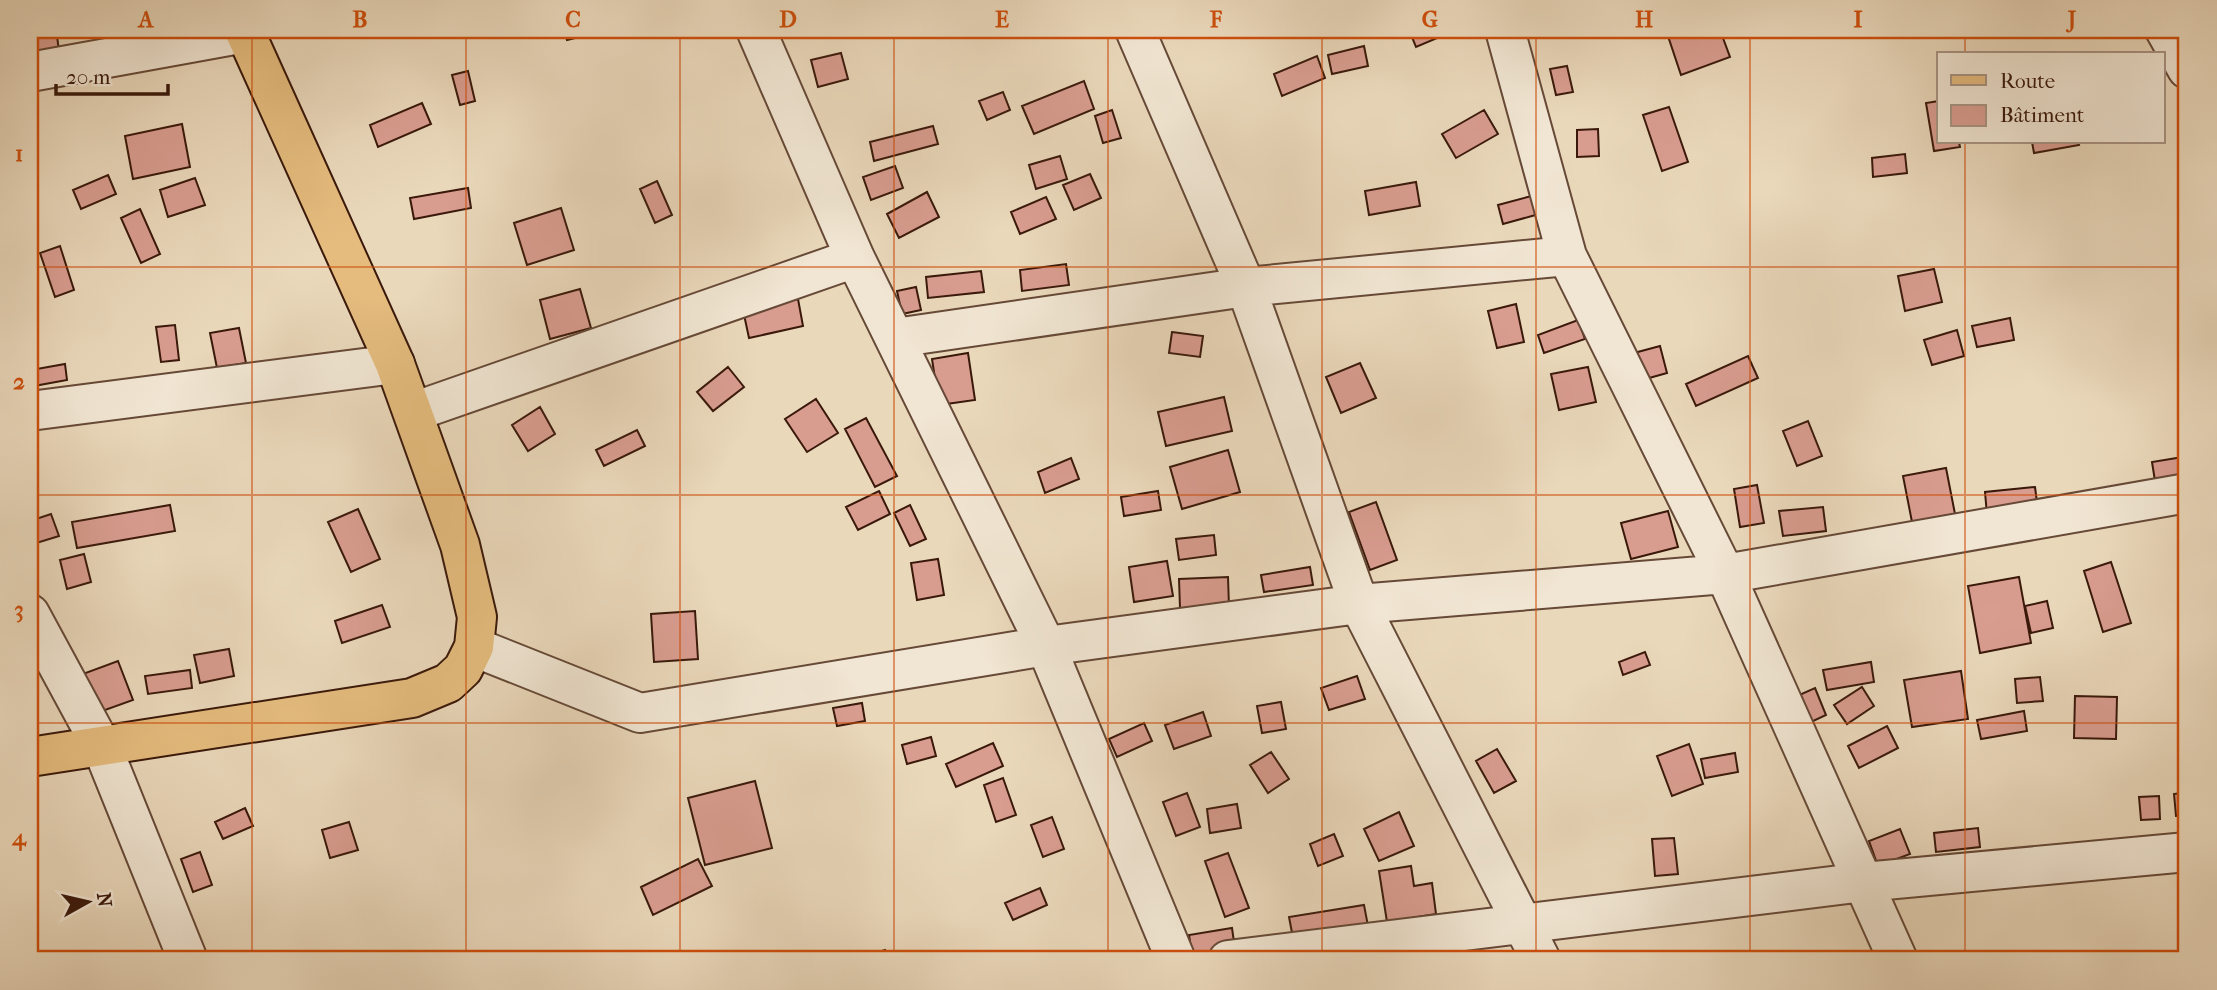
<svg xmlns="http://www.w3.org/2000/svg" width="2217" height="990" font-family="'IM FELL French Canon',serif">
  <rect width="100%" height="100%" fill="#ead8bb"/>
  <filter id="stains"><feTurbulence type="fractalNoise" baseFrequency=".00286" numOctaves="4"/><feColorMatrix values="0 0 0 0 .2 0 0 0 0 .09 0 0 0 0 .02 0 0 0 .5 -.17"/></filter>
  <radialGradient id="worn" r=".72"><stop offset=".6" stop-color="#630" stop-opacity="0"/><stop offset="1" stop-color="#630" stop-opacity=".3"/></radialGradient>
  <path fill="#d99d90" stroke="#3a190b" stroke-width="2" d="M 564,30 L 608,30 L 567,40 Z
    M 1409,30 L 1456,30 L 1416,47 Z
    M 1685,30 L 1720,30 L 1730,57 L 1681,75 L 1668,36 Z
    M 1959,30 L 1984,30 L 1960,35 Z
    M 57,36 L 60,58 L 30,61 L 30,38 Z
    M 1364,46 L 1368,66 L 1332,74 L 1328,55 Z
    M 841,53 L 848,79 L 818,87 L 811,60 Z
    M 1317,56 L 1325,78 L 1282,96 L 1274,74 Z
    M 1567,66 L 1573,92 L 1556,95 L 1550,69 Z
    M 468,71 L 475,101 L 460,105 L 452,75 Z
    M 1084,81 L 1094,109 L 1034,134 L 1022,106 Z
    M 1003,92 L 1010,110 L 987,120 L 979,101 Z
    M 1939,101 L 1939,142 L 1959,142 L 1960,147 L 1934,151 L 1926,103 Z
    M 422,103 L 431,124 L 378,147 L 370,125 Z
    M 1669,107 L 1688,162 L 1662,171 L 1643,115 Z
    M 1112,110 L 1121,138 L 1103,143 L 1095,116 Z
    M 1484,110 L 1498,134 L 1456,158 L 1442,134 Z
    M 182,124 L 190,167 L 133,179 L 125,136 Z
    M 933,126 L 938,144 L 874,161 L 870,142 Z
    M 1598,129 L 1599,156 L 1577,157 L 1577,130 Z
    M 2032,142 L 2078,142 L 2079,145 L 2034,153 Z
    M 1905,154 L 1907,173 L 1873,177 L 1872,158 Z
    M 1060,156 L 1067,179 L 1036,189 L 1029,165 Z
    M 895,166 L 903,188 L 871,200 L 863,177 Z
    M 1090,174 L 1101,198 L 1074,210 L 1063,185 Z
    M 108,175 L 116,194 L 81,209 L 73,190 Z
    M 195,178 L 205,205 L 168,217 L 160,190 Z
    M 657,181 L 672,215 L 655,223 L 640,189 Z
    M 1416,182 L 1420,206 L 1369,215 L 1365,191 Z
    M 468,188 L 471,208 L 414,219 L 410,198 Z
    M 927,192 L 939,217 L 899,238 L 887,214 Z
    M 1535,195 L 1539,214 L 1503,224 L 1498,205 Z
    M 1046,197 L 1056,219 L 1020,234 L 1011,212 Z
    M 561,208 L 574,250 L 527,265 L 514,223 Z
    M 140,209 L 160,254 L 141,263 L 121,218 Z
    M 60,246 L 74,290 L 55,297 L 40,253 Z
    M 1066,264 L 1069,285 L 1022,291 L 1020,270 Z
    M 1934,269 L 1942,302 L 1905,311 L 1898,276 Z
    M 981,271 L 984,292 L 928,298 L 926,277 Z
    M 916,287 L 921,310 L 902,314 L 897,291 Z
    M 580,289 L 591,328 L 550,339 L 540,300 Z
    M 798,299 L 803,326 L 749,338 L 743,310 Z
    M 1516,304 L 1524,342 L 1497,348 L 1488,311 Z
    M 2010,318 L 2014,340 L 1977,347 L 1972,326 Z
    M 1578,320 L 1585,339 L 1544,353 L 1538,335 Z
    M 175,325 L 179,360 L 161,362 L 156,327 Z
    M 239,328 L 246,363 L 217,368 L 210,333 Z
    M 1957,330 L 1964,356 L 1932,365 L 1924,340 Z
    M 1172,332 L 1203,336 L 1200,357 L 1169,353 Z
    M 1660,346 L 1667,373 L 1642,380 L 1634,353 Z
    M 968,353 L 975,400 L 939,405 L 932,359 Z
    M 1748,356 L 1758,378 L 1696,406 L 1686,384 Z
    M 1360,363 L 1376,398 L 1341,413 L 1326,377 Z
    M 65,364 L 67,380 L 34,386 L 31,370 Z
    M 728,367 L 744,387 L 713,411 L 697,392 Z
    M 1588,367 L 1596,402 L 1559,410 L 1551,374 Z
    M 1224,397 L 1232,431 L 1166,446 L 1158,412 Z
    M 816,399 L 838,433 L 807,452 L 785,419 Z
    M 540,407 L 555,434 L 528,451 L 512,425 Z
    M 866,418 L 897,476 L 875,487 L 845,429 Z
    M 1808,421 L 1822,456 L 1797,466 L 1783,431 Z
    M 637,430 L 645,446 L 604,466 L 596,450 Z
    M 1228,450 L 1240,492 L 1182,509 L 1170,467 Z
    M 2183,457 L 2185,476 L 2155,481 L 2152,462 Z
    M 1071,458 L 1079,479 L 1045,493 L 1038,472 Z
    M 1946,468 L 1955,514 L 1912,522 L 1903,476 Z
    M 1757,485 L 1764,523 L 1740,527 L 1734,489 Z
    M 2035,487 L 2038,510 L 1987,515 L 1985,492 Z
    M 879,491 L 890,514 L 858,530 L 846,507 Z
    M 1158,491 L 1161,510 L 1124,516 L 1121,497 Z
    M 1376,502 L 1397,560 L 1370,570 L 1349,512 Z
    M 170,505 L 175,531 L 77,548 L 72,522 Z
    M 910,505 L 926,539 L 910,546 L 894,513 Z
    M 1823,507 L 1826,531 L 1783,536 L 1779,511 Z
    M 358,509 L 380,559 L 351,572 L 328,522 Z
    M 1668,511 L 1678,547 L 1631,559 L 1621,523 Z
    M 51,514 L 59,536 L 30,545 L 30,521 Z
    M 1214,535 L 1216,555 L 1179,560 L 1176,539 Z
    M 84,554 L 91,582 L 67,589 L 60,560 Z
    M 938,559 L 944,595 L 917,600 L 911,563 Z
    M 1167,561 L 1173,596 L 1134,602 L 1129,567 Z
    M 2111,562 L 2131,623 L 2103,632 L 2084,571 Z
    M 1310,567 L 1313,585 L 1264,592 L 1261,575 Z
    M 1228,577 L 1229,607 L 1180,608 L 1179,579 Z
    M 2019,577 L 2031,643 L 1980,653 L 1968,586 Z
    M 2047,601 L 2053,628 L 2031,633 L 2025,606 Z
    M 382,605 L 390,627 L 342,643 L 335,621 Z
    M 695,611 L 698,659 L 654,662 L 651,614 Z
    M 229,649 L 234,676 L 200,683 L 194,655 Z
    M 1645,652 L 1650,665 L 1623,675 L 1619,662 Z
    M 118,661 L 133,700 L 94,714 L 80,675 Z
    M 1871,662 L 1874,682 L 1827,690 L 1823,670 Z
    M 190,670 L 192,688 L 148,694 L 145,676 Z
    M 1961,671 L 1968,719 L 1912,727 L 1904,680 Z
    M 1357,676 L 1365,699 L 1329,710 L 1321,688 Z
    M 2040,677 L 2043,701 L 2017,703 L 2015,679 Z
    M 1862,687 L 1874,706 L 1847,724 L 1834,705 Z
    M 1815,688 L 1826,715 L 1809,723 L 1797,696 Z
    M 2075,696 L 2117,697 L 2116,739 L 2074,738 Z
    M 1281,702 L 1286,729 L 1262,733 L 1257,706 Z
    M 862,703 L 865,721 L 837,726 L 833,708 Z
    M 2024,711 L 2027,731 L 1981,739 L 1977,720 Z
    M 1203,712 L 1211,736 L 1174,749 L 1165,725 Z
    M 1144,723 L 1152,741 L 1117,757 L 1109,739 Z
    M 1887,726 L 1898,748 L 1859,768 L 1848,746 Z
    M 931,737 L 936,756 L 907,764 L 902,745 Z
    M 993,743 L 1003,766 L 956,787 L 946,764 Z
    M 1689,744 L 1703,784 L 1672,796 L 1657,756 Z
    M 1497,749 L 1516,781 L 1494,793 L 1476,761 Z
    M 1271,752 L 1289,779 L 1268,793 L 1250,765 Z
    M 1735,753 L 1738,772 L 1705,778 L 1701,759 Z
    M 1003,778 L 1016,815 L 996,822 L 984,785 Z
    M 755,781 L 772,848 L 705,865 L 688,798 Z
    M 2187,792 L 2187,815 L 2176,816 L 2174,794 Z
    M 1187,793 L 1200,827 L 1176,836 L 1163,802 Z
    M 2159,796 L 2160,819 L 2141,820 L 2139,797 Z
    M 1237,804 L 1241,828 L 1210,833 L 1207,809 Z
    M 245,808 L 253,826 L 223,839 L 215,822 Z
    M 1399,812 L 1414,846 L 1379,861 L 1364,829 Z
    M 1052,817 L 1064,849 L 1043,857 L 1031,825 Z
    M 349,822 L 358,850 L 330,858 L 322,830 Z
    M 1978,828 L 1980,847 L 1936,852 L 1934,833 Z
    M 1900,829 L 1910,854 L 1878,866 L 1869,841 Z
    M 1334,834 L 1343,856 L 1318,866 L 1310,844 Z
    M 1674,838 L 1678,874 L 1655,876 L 1652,839 Z
    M 200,852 L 212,885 L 193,892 L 181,859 Z
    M 1228,853 L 1249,908 L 1225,917 L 1205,861 Z
    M 698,859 L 712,886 L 653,915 L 641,887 Z
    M 1411,866 L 1414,886 L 1432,883 L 1436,914 L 1387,922 L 1379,871 Z
    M 1040,888 L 1047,905 L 1013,920 L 1005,903 Z
    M 1364,905 L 1368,926 L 1293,938 L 1289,917 Z
    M 1232,928 L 1235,949 L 1192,955 L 1189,935 Z
    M 885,950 L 888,960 L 857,960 L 856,959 Z
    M 115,953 L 117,960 L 95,960 Z
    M 229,955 L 230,960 L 204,960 Z"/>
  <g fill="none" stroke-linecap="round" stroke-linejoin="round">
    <defs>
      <path id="street" d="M 756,30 L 855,258 L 1046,646 L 1176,960
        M 1135,30 L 1246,287 L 1359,604 L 1541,960
        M 1505,30 L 1567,256 L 1725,574 L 1898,960
        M 2165,30 L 2187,69
        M 30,72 L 245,33
        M 895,338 L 1246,287 L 1567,256
        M 30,411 L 395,364
        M 413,412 L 855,258
        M 30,614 L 102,747 L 188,960
        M 474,647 L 640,713 L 1046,646 L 1359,604 L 1725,574 L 2187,493
        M 1228,960 L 1864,882 L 2187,852"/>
      <path id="primary" d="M 30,757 L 412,698 L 448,683 L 463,669 L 474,647 L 477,617 L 460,545 L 395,364 L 244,30"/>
    </defs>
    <use href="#street" stroke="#664937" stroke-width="42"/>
    <use href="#primary" stroke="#3a190b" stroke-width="42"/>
    <use href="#street" stroke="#f1e6d3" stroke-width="38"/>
    <use href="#primary" stroke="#e5bc7e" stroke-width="38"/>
  </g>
  <path fill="none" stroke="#ce4f0c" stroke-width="2" stroke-opacity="0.55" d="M 252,30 L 252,960M 466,30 L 466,960M 680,30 L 680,960M 894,30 L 894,960M 1108,30 L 1108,960M 1322,30 L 1322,960M 1536,30 L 1536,960M 1750,30 L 1750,960M 1965,30 L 1965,54M 1965,142 L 1965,960M 30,267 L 2187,267M 30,495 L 2187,495M 30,723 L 2187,723"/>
  <rect width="2217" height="990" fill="none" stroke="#ead8bb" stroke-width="77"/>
  <rect x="1937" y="52" width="228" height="91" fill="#f1e6d3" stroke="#a89483" stroke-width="2"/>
  <rect x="1951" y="75" width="35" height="10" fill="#e5bc7e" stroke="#a89483" stroke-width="2"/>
  <text x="2000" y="88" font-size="21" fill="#3a190b">Route</text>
  <rect x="1951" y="105" width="35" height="21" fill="#d99d90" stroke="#a89483" stroke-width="2"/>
  <text x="2000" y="122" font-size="21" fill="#3a190b">Bâtiment</text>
  <g transform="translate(88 902) rotate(82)" stroke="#f1e6d3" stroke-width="5" paint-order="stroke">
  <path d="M0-5L12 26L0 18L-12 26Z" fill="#3a190b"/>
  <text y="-10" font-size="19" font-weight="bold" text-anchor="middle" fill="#3a190b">N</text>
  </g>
  <path d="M56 84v10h112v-10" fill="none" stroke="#3a190b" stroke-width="3.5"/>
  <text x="66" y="84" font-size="21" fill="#3a190b" stroke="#f1e6d3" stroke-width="5" paint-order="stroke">20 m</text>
  <rect x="38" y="38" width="2140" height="913" fill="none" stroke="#ce4f0c" stroke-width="2.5"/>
  <g font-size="23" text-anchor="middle" font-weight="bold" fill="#ce4f0c">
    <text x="146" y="27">A</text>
    <text x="360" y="27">B</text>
    <text x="573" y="27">C</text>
    <text x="788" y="27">D</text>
    <text x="1002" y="27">E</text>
    <text x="1216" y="27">F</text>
    <text x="1430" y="27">G</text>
    <text x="1644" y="27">H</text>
    <text x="1858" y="27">I</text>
    <text x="2072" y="27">J</text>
    <text x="19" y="161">1</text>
    <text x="19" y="389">2</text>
    <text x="19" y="617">3</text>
    <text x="19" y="845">4</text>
  </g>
  <rect width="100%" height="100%" filter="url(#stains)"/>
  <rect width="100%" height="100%" fill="url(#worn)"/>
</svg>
